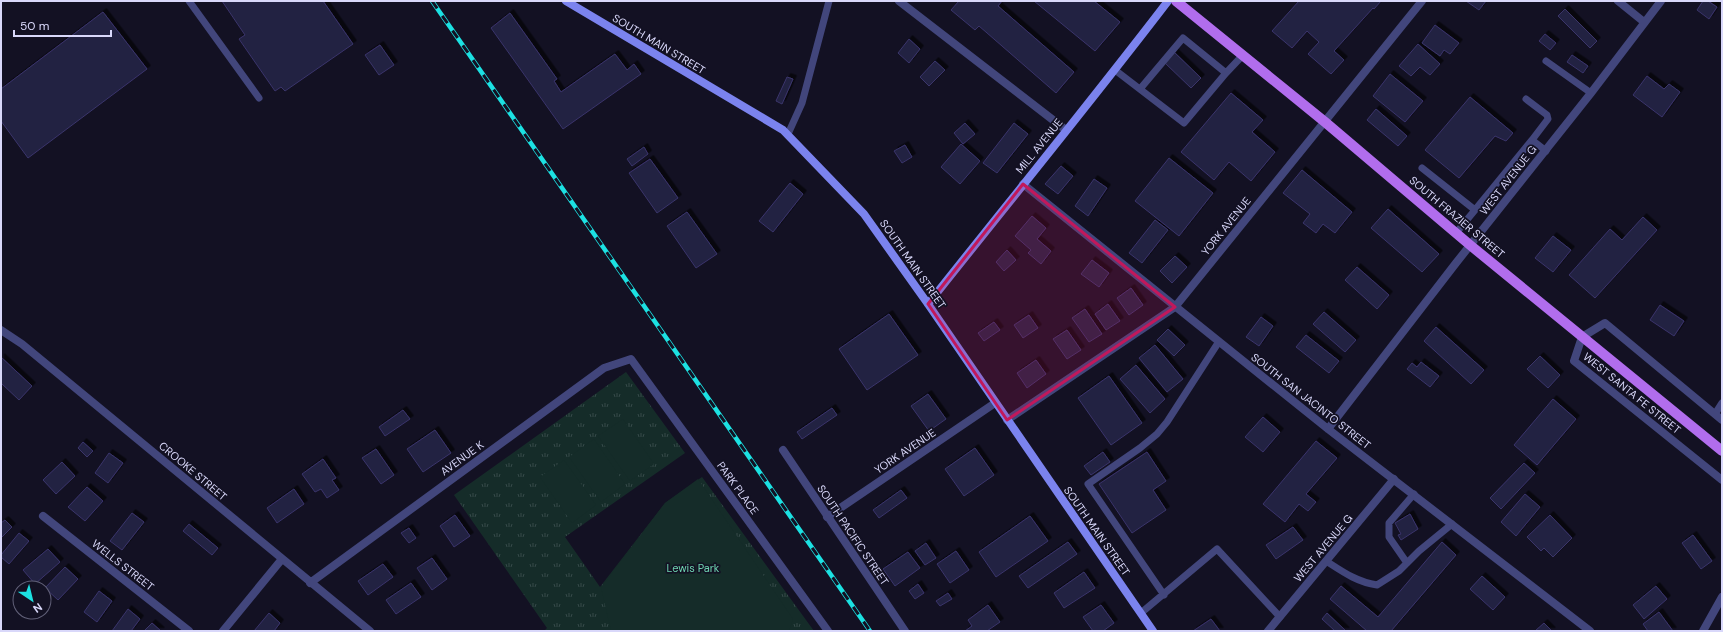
<svg xmlns="http://www.w3.org/2000/svg" width="1723" height="632" font-family="'DM Sans',sans-serif">
  <defs>
    <pattern id="park-tufts" width="24" height="20" patternUnits="userSpaceOnUse"><rect width="24" height="20" fill="#152c29"/><path d="M3 7l-1-3M5 7V3M7 7l1-3M15 17l-1-3M17 17v-4M19 17l1-3" fill="none" stroke="#364a49"/></pattern>
    <filter id="shadow"><feDropShadow dx="3.5" dy="-3.5" stdDeviation="0" flood-color="#0009"/></filter>
  </defs>
  <rect width="100%" height="100%" fill="#131123"/>
  <path fill="url(#park-tufts)" d="M 626,372 L 685,453 L 565,537 L 600,587 L 665,503 L 702,477 L 814,631 L 544,631 L 547,628 L 454,495 Z"/>
  <path fill="#152c29" d="M 623,419 L 654,464 L 630,481 L 598,436 Z
    M 594,439 L 625,484 L 601,502 L 569,457 Z
    M 564,460 L 596,505 L 572,523 L 540,477 Z
    M 698,479 L 793,619 L 789,631 L 611,631 L 601,587 L 665,503 Z"/>
  <path fill="#232042" stroke="#3a356b" filter="url(#shadow)" d="M 222,1 L 323,1 L 353,44 L 285,91 L 281,87 L 275,91 L 239,39 L 245,35 Z
    M 959,1 L 1002,1 L 998,6 L 1074,72 L 1056,93 L 979,26 L 975,30 L 951,10 Z
    M 1034,1 L 1094,1 L 1120,22 L 1095,51 Z
    M 1299,1 L 1381,1 L 1374,9 L 1373,8 L 1334,51 L 1344,60 L 1331,74 L 1308,54 L 1319,42 L 1307,31 L 1292,48 L 1272,31 Z
    M 1466,1 L 1486,1 L 1479,10 Z
    M 1703,1 L 1708,1 L 1717,7 L 1709,19 L 1697,10 Z
    M 1565,9 L 1597,41 L 1590,48 L 1558,16 Z
    M 103,12 L 147,69 L 28,158 L 1,121 L 1,89 Z
    M 510,13 L 557,79 L 554,81 L 561,92 L 615,54 L 627,70 L 634,64 L 641,74 L 563,129 L 491,28 Z
    M 1435,25 L 1459,43 L 1450,54 L 1444,50 L 1440,56 L 1422,43 Z
    M 1545,34 L 1556,43 L 1550,50 L 1539,41 Z
    M 909,39 L 920,49 L 909,63 L 898,53 Z
    M 1418,44 L 1440,64 L 1430,75 L 1420,67 L 1411,76 L 1399,66 Z
    M 380,45 L 394,65 L 379,75 L 365,55 Z
    M 1174,52 L 1201,78 L 1191,88 L 1164,62 Z
    M 1572,55 L 1588,66 L 1583,73 L 1567,62 Z
    M 935,61 L 945,70 L 929,86 L 920,77 Z
    M 1390,74 L 1423,101 L 1405,122 L 1373,96 Z
    M 1647,76 L 1664,89 L 1669,84 L 1680,92 L 1662,117 L 1633,95 Z
    M 787,77 L 793,79 L 782,104 L 776,101 Z
    M 1231,93 L 1263,120 L 1252,132 L 1275,152 L 1251,181 L 1229,162 L 1214,180 L 1181,152 Z
    M 1470,97 L 1513,133 L 1506,141 L 1495,136 L 1459,178 L 1425,150 Z
    M 1376,109 L 1407,136 L 1398,146 L 1367,120 Z
    M 965,123 L 975,134 L 963,144 L 954,133 Z
    M 1014,123 L 1028,134 L 997,173 L 983,163 Z
    M 961,144 L 980,161 L 960,184 L 941,167 Z
    M 905,145 L 912,157 L 902,163 L 894,151 Z
    M 644,147 L 648,154 L 632,166 L 627,159 Z
    M 1169,158 L 1213,193 L 1179,236 L 1135,201 Z
    M 650,159 L 678,198 L 657,213 L 629,173 Z
    M 1061,166 L 1073,176 L 1058,194 L 1045,184 Z
    M 1302,170 L 1352,212 L 1335,233 L 1323,224 L 1316,233 L 1303,223 L 1310,214 L 1283,193 Z
    M 1094,179 L 1107,188 L 1088,216 L 1075,206 Z
    M 790,183 L 803,194 L 773,232 L 759,221 Z
    M 1388,209 L 1439,254 L 1422,272 L 1371,228 Z
    M 687,212 L 717,254 L 696,268 L 667,226 Z
    M 1032,216 L 1046,228 L 1037,239 L 1051,251 L 1041,264 L 1028,253 L 1031,250 L 1015,236 Z
    M 1643,217 L 1657,230 L 1595,298 L 1569,275 L 1610,229 L 1622,240 Z
    M 1155,220 L 1168,230 L 1142,263 L 1129,253 Z
    M 1553,236 L 1571,250 L 1553,272 L 1535,258 Z
    M 1007,250 L 1016,260 L 1004,271 L 996,262 Z
    M 1175,256 L 1187,267 L 1172,283 L 1160,271 Z
    M 1092,260 L 1109,273 L 1099,287 L 1081,274 Z
    M 1357,267 L 1389,295 L 1377,309 L 1345,280 Z
    M 1131,288 L 1143,305 L 1129,315 L 1117,298 Z
    M 1108,304 L 1120,321 L 1106,330 L 1095,314 Z
    M 1660,305 L 1684,321 L 1674,336 L 1650,320 Z
    M 1085,309 L 1102,334 L 1089,342 L 1072,318 Z
    M 1324,312 L 1356,340 L 1345,352 L 1313,324 Z
    M 889,314 L 918,355 L 867,390 L 839,349 Z
    M 1029,315 L 1038,328 L 1023,338 L 1014,325 Z
    M 1261,317 L 1273,326 L 1259,346 L 1246,337 Z
    M 994,322 L 1000,330 L 984,341 L 978,333 Z
    M 1436,327 L 1484,370 L 1471,384 L 1424,341 Z
    M 1168,329 L 1185,345 L 1174,356 L 1157,340 Z
    M 1067,330 L 1081,350 L 1067,359 L 1053,339 Z
    M 1306,335 L 1339,361 L 1329,373 L 1296,347 Z
    M 1155,345 L 1183,379 L 1167,392 L 1139,358 Z
    M 1540,356 L 1560,375 L 1548,388 L 1527,369 Z
    M 1,357 L 32,386 L 19,400 L 1,383 Z
    M 1036,360 L 1046,374 L 1027,388 L 1017,373 Z
    M 1421,362 L 1439,376 L 1430,387 L 1407,369 L 1412,363 L 1417,367 Z
    M 1136,365 L 1165,399 L 1150,413 L 1120,379 Z
    M 1109,376 L 1142,423 L 1111,445 L 1078,398 Z
    M 928,394 L 946,419 L 929,431 L 911,406 Z
    M 1553,399 L 1576,419 L 1537,465 L 1514,445 Z
    M 832,408 L 837,415 L 802,439 L 797,432 Z
    M 403,410 L 410,419 L 385,436 L 379,427 Z
    M 1263,417 L 1280,432 L 1263,452 L 1245,437 Z
    M 435,430 L 451,453 L 423,472 L 407,449 Z
    M 1316,441 L 1337,458 L 1306,494 L 1316,502 L 1308,511 L 1299,504 L 1285,522 L 1263,504 Z
    M 83,442 L 93,451 L 87,457 L 78,448 Z
    M 975,448 L 994,475 L 964,496 L 945,469 Z
    M 376,449 L 394,475 L 381,484 L 362,458 Z
    M 1103,452 L 1110,462 L 1091,475 L 1084,466 Z
    M 1147,452 L 1166,481 L 1153,490 L 1166,510 L 1132,533 L 1099,484 Z
    M 109,453 L 123,463 L 108,483 L 95,473 Z
    M 323,459 L 336,478 L 332,480 L 339,490 L 327,498 L 321,489 L 315,492 L 302,474 Z
    M 62,462 L 75,476 L 56,494 L 43,480 Z
    M 1524,463 L 1535,473 L 1501,509 L 1490,498 Z
    M 87,487 L 103,501 L 85,521 L 68,507 Z
    M 294,489 L 304,504 L 277,523 L 267,508 Z
    M 901,490 L 907,498 L 879,518 L 873,510 Z
    M 1525,494 L 1540,507 L 1516,536 L 1501,522 Z
    M 132,513 L 144,522 L 122,550 L 110,541 Z
    M 1410,514 L 1418,529 L 1401,540 L 1398,535 L 1401,534 L 1395,523 Z
    M 455,515 L 470,536 L 454,547 L 440,526 Z
    M 1550,515 L 1572,538 L 1553,557 L 1544,548 L 1541,551 L 1527,537 Z
    M 1030,516 L 1048,541 L 996,577 L 979,552 Z
    M 5,520 L 12,527 L 1,538 L 1,523 Z
    M 189,524 L 218,548 L 212,555 L 183,531 Z
    M 1293,527 L 1303,540 L 1276,559 L 1266,545 Z
    M 409,528 L 416,538 L 409,543 L 401,533 Z
    M 19,533 L 29,541 L 9,564 L 1,557 L 1,555 Z
    M 1693,535 L 1712,561 L 1701,569 L 1682,543 Z
    M 1068,542 L 1077,554 L 1028,588 L 1019,576 Z
    M 1442,542 L 1456,555 L 1391,631 L 1367,631 L 1330,599 L 1341,586 L 1378,617 Z
    M 926,543 L 936,558 L 925,565 L 915,551 Z
    M 48,549 L 60,562 L 35,584 L 23,570 Z
    M 956,551 L 969,570 L 950,583 L 937,564 Z
    M 908,552 L 920,568 L 895,586 L 883,569 Z
    M 432,558 L 447,579 L 432,590 L 417,568 Z
    M 383,564 L 393,577 L 368,595 L 358,581 Z
    M 65,567 L 78,579 L 58,600 L 45,588 Z
    M 1084,572 L 1095,588 L 1064,608 L 1054,593 Z
    M 1482,576 L 1505,597 L 1493,610 L 1470,589 Z
    M 411,583 L 421,597 L 396,614 L 386,600 Z
    M 918,584 L 924,593 L 915,599 L 909,591 Z
    M 1656,586 L 1667,599 L 1644,619 L 1633,605 Z
    M 99,591 L 112,601 L 97,622 L 84,612 Z
    M 948,593 L 952,599 L 940,606 L 936,601 Z
    M 988,605 L 1000,622 L 987,631 L 965,631 L 972,626 L 968,620 Z
    M 1101,605 L 1114,623 L 1103,631 L 1093,631 L 1083,617 Z
    M 128,609 L 140,619 L 131,631 L 112,631 Z
    M 1659,612 L 1673,631 L 1648,631 L 1643,624 Z
    M 269,613 L 280,623 L 274,631 L 254,631 Z
    M 1327,613 L 1346,631 L 1335,631 L 1322,619 Z
    M 1211,619 L 1220,631 L 1193,631 Z
    M 152,623 L 161,631 L 144,631 Z
    M 1544,623 L 1552,631 L 1535,631 Z"/>
  <g fill="none" stroke-linecap="round" stroke-linejoin="round">
    <path stroke="#42467c" stroke-width="7" d="M 189,1 L 259,98
      M 1546,61 L 1591,93
      M 1115,70 L 1184,123 L 1226,73 L 1183,38 L 1140,89
      M 1226,73 L 1243,55
      M 1526,99 L 1547,115 L 1548,119 L 1532,140 L 1546,151
      M 788,134 L 802,103 L 829,1
      M 1422,168 L 1475,210 L 1532,140
      M 1456,233 L 1475,210
      M 1715,414 L 1722,403
      M 1326,561 C 1343,572 1357,582 1377,585 L 1399,571 L 1419,551 L 1452,524
      M 1407,563 L 1389,537 L 1389,523 L 1414,494
      M 1164,595 L 1088,484 L 1140,448 L 1157,434 L 1167,422 L 1218,343
      M 1141,613 L 1217,549 L 1280,617"/>
    <path stroke="#42467c" stroke-width="8" d="M 899,1 L 1066,130
      M 1618,1 L 1644,22
      M 1023,184 L 1328,429 L 1590,631
      M 1,330 L 22,344 L 370,631
      M 1007,420 L 1175,307 L 1422,1
      M 1722,420 L 1605,323 L 1582,337 L 1574,361 L 1722,480
      M 1328,429 L 1456,263 L 1591,93 L 1661,1
      M 783,450 L 905,631
      M 43,516 L 189,631
      M 827,517 L 995,403
      M 310,583 L 604,368 L 631,359 L 828,631
      M 223,631 L 282,559
      M 1268,631 L 1394,479
      M 1703,631 L 1722,597"/>
    <path stroke="#7b83ee" stroke-width="8" d="M 566,1 L 783,130 L 864,214 L 928,304 L 1153,631
      M 928,304 C 1008,203 1090,103 1168,1"/>
    <path stroke="#b16ded" stroke-width="10" d="M 1176,1 L 1325,122 L 1470,245 L 1722,451"/>
    <defs>
      <path id="rail" d="M 432,1 L 870,631"/>
    </defs>
    <use href="#rail" stroke="#1ce1e2" stroke-width="4.5"/>
    <use href="#rail" stroke="#131123" stroke-width="3" stroke-dasharray="9" stroke-linecap="butt"/>
  </g>
  <path fill="#c2185b" fill-opacity="0.2" stroke="#c2185b" stroke-width="3" stroke-linejoin="round" d="M 1023,184 L 1175,307 L 1007,420 L 928,304 Z"/>
  <g text-anchor="middle" stroke-width="3.5" stroke-linejoin="round" paint-order="stroke">
    <g font-size="11" fill="#d9d8fa" stroke="#131123">
      <text transform="translate(659 44) rotate(31)" y="4">SOUTH MAIN STREET</text>
      <text transform="translate(1039 146) rotate(-51)" y="4">MILL AVENUE</text>
      <text transform="translate(1508 180) rotate(-52)" y="4">WEST AVENUE G</text>
      <text transform="translate(1457 217) rotate(40)" y="4">SOUTH FRAZIER STREET</text>
      <text transform="translate(1226 226) rotate(-51)" y="4">YORK AVENUE</text>
      <text transform="translate(913 264) rotate(55)" y="4">SOUTH MAIN STREET</text>
      <text transform="translate(1632 393) rotate(39)" y="4">WEST SANTA FE STREET</text>
      <text transform="translate(1311 401) rotate(38)" y="4">SOUTH SAN JACINTO STREET</text>
      <text transform="translate(905 451) rotate(-34)" y="4">YORK AVENUE</text>
      <text transform="translate(462 458) rotate(-36)" y="4">AVENUE K</text>
      <text transform="translate(193 471) rotate(40)" y="4">CROOKE STREET</text>
      <text transform="translate(738 488) rotate(54)" y="4">PARK PLACE</text>
      <text transform="translate(1097 531) rotate(55)" y="4">SOUTH MAIN STREET</text>
      <text transform="translate(853 535) rotate(56)" y="4">SOUTH PACIFIC STREET</text>
      <text transform="translate(1323 548) rotate(-50)" y="4">WEST AVENUE G</text>
      <text transform="translate(123 565) rotate(38)" y="4">WELLS STREET</text>
    </g>
    <g font-size="11" fill="#6dd2af" stroke="#131123">
      <text x="693" y="572">Lewis Park</text>
    </g>
  </g>
  <rect width="1723" height="632" fill="none" stroke="#d9d8fa" stroke-width="4"/>
  <g transform="translate(32 600) rotate(145)"><circle r="19" fill="#131123" stroke="#626179"/>
  <path d="M0-3L7 15L0 10L-7 15Z" fill="#1ce1e2"/>
  <text y="-6" font-size="11" font-weight="bold" text-anchor="middle" fill="#d9d8fa">N</text>
  </g>
  <path d="M14 30v6h97v-6" fill="none" stroke="#d9d8fa" stroke-width="2"/>
  <text x="20" y="30" font-size="12" fill="#d9d8fa" stroke="#131123" stroke-width="3" paint-order="stroke">50 m</text>
</svg>
